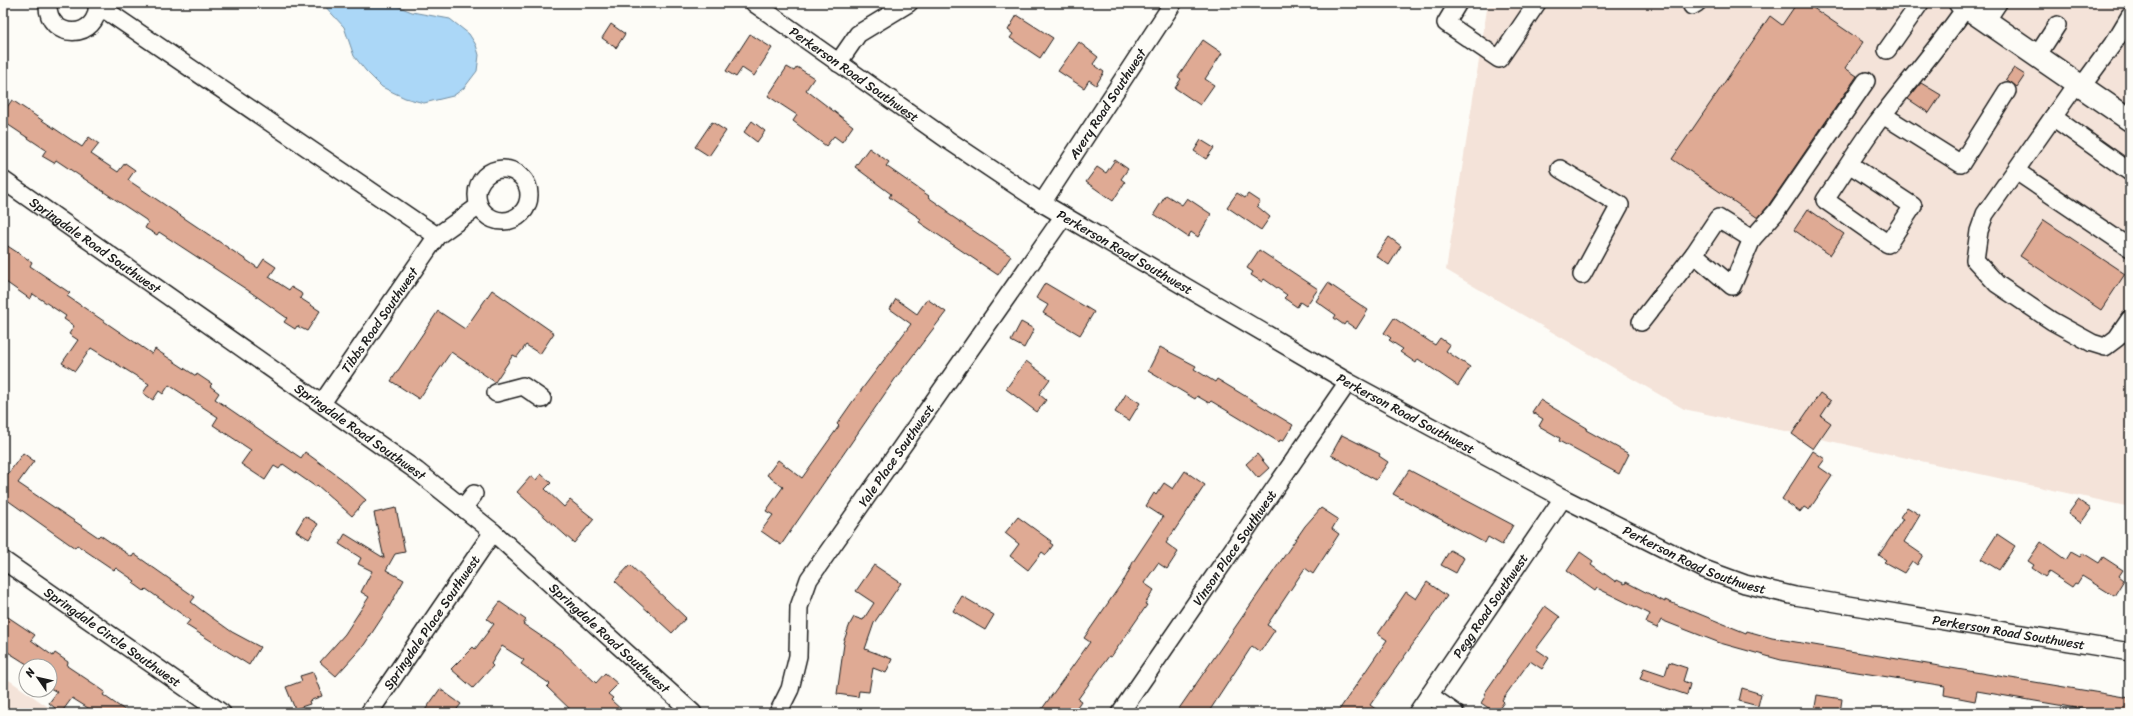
<svg xmlns="http://www.w3.org/2000/svg" width="2133" height="716" font-family="Sriracha,sans-serif">
  <rect width="100%" height="100%" fill="#fdfcf7"/>
  <filter id="ink" filterUnits="userSpaceOnUse"><feTurbulence type="fractalNoise" baseFrequency=".025" numOctaves="2"/><feDisplacementMap in="SourceGraphic" scale="8" xChannelSelector="R" yChannelSelector="G"/><feConvolveMatrix kernelMatrix="1 2 1 2 8 2 1 2 1" color-interpolation-filters="sRGB"/></filter>
  <g filter="url(#ink)">
    <path fill="#f4e3d9" d="M 1488,3 L 2130,3 L 2130,507 L 1684,409 L 1446,270 Z
      M 3,676 L 57,713 L 3,713 Z"/>
    <path fill="#abd7f7" stroke="#728c9f" d="M 322,3 L 389,3 L 412,12 L 450,19 L 469,34 L 476,45 L 479,55 L 477,71 L 464,88 L 453,96 L 424,103 L 405,98 L 382,87 L 366,71 L 354,56 L 344,27 Z"/>
    <path fill="#dfaa94" stroke="#1c1c1c" d="M 1797,3 L 1806,3 L 1863,42 L 1845,68 L 1857,76 L 1768,206 L 1758,218 L 1672,159 L 1770,16 L 1782,25 Z
      M 1017,15 L 1053,38 L 1040,58 L 1010,38 L 1013,34 L 1008,30 Z
      M 611,24 L 625,34 L 616,48 L 602,38 Z
      M 750,34 L 772,48 L 754,76 L 742,68 L 736,77 L 726,71 Z
      M 1203,40 L 1222,53 L 1205,79 L 1214,85 L 1200,105 L 1175,88 L 1181,79 L 1178,77 Z
      M 1079,42 L 1098,57 L 1093,64 L 1104,72 L 1096,85 L 1089,80 L 1084,88 L 1058,71 Z
      M 787,67 L 794,71 L 797,67 L 814,78 L 806,90 L 853,126 L 842,142 L 834,136 L 826,146 L 793,121 L 797,115 L 768,96 Z
      M 2014,68 L 2025,75 L 2017,87 L 2006,79 Z
      M 1921,83 L 1941,95 L 1929,113 L 1908,99 Z
      M 12,100 L 82,147 L 89,137 L 99,144 L 91,154 L 118,172 L 125,163 L 135,170 L 128,180 L 258,268 L 264,259 L 276,267 L 269,277 L 289,290 L 291,287 L 301,293 L 302,295 L 300,298 L 320,311 L 307,331 L 297,326 L 295,329 L 284,322 L 287,318 L 249,291 L 159,232 L 157,235 L 145,228 L 148,223 L 146,220 L 56,160 L 54,163 L 42,156 L 46,150 L 7,124 L 8,122 L 3,119 L 3,113 Z
      M 752,121 L 765,131 L 757,142 L 744,132 Z
      M 712,122 L 726,131 L 709,156 L 695,147 Z
      M 1201,140 L 1214,148 L 1206,159 L 1194,151 Z
      M 869,148 L 889,162 L 886,166 L 929,196 L 928,197 L 948,211 L 947,213 L 1011,256 L 998,275 L 919,222 L 921,219 L 889,197 L 891,194 L 855,167 Z
      M 1115,160 L 1128,169 L 1121,179 L 1125,182 L 1113,201 L 1086,182 L 1097,167 L 1106,173 Z
      M 1237,193 L 1245,198 L 1248,194 L 1260,202 L 1257,206 L 1270,217 L 1261,230 L 1227,207 Z
      M 1166,195 L 1182,205 L 1187,198 L 1211,214 L 1198,237 L 1191,232 L 1188,237 L 1154,214 Z
      M 1808,209 L 1844,234 L 1830,255 L 1794,230 Z
      M 2044,220 L 2125,274 L 2101,310 L 2020,256 Z
      M 1389,237 L 1401,246 L 1389,265 L 1376,256 Z
      M 3,243 L 32,262 L 30,266 L 70,293 L 67,296 L 152,354 L 155,349 L 196,376 L 197,374 L 212,384 L 210,386 L 219,393 L 215,399 L 301,458 L 305,452 L 342,479 L 366,500 L 352,516 L 317,485 L 316,487 L 283,464 L 279,469 L 274,466 L 265,480 L 241,464 L 251,450 L 213,425 L 218,417 L 169,385 L 163,394 L 159,391 L 153,400 L 143,393 L 149,384 L 91,348 L 75,371 L 62,363 L 78,340 L 69,334 L 74,326 L 64,319 L 66,316 L 33,294 L 30,299 L 3,280 Z
      M 1259,250 L 1318,289 L 1306,306 L 1300,302 L 1297,307 L 1284,298 L 1287,295 L 1264,279 L 1262,282 L 1251,275 L 1253,272 L 1247,268 Z
      M 1045,283 L 1094,312 L 1080,335 L 1043,313 L 1048,305 L 1036,298 Z
      M 1328,283 L 1368,310 L 1356,329 L 1346,322 L 1344,325 L 1334,318 L 1336,315 L 1316,301 Z
      M 492,290 L 554,333 L 540,354 L 526,345 L 517,357 L 513,355 L 495,382 L 451,352 L 419,399 L 391,381 L 438,311 L 465,329 Z
      M 896,299 L 917,314 L 927,299 L 946,312 L 895,379 L 781,545 L 761,531 L 773,515 L 766,511 L 783,487 L 767,475 L 778,460 L 802,478 L 839,426 L 837,424 L 853,401 L 911,324 L 890,309 Z
      M 1394,318 L 1435,345 L 1440,338 L 1450,345 L 1446,351 L 1470,367 L 1458,386 L 1418,359 L 1416,363 L 1400,352 L 1403,349 L 1389,340 L 1391,338 L 1384,333 Z
      M 1021,322 L 1034,329 L 1024,348 L 1011,341 Z
      M 1160,347 L 1196,366 L 1194,369 L 1215,382 L 1217,379 L 1293,425 L 1283,441 L 1280,440 L 1279,442 L 1211,401 L 1209,403 L 1197,396 L 1195,399 L 1148,371 Z
      M 1026,361 L 1050,379 L 1039,394 L 1046,400 L 1037,412 L 1006,389 Z
      M 1820,393 L 1831,401 L 1821,416 L 1831,423 L 1813,449 L 1792,434 Z
      M 1126,394 L 1140,403 L 1129,421 L 1115,412 Z
      M 1540,400 L 1587,428 L 1586,430 L 1629,454 L 1619,474 L 1559,441 L 1560,438 L 1539,426 L 1543,419 L 1532,412 Z
      M 1342,435 L 1380,454 L 1379,456 L 1388,462 L 1376,480 L 1331,455 Z
      M 1813,451 L 1825,459 L 1819,467 L 1832,476 L 1809,510 L 1804,507 L 1800,512 L 1782,499 Z
      M 23,453 L 34,461 L 18,483 L 98,537 L 100,535 L 132,557 L 134,554 L 195,597 L 191,602 L 200,609 L 232,632 L 260,647 L 249,665 L 186,625 L 190,620 L 146,589 L 144,591 L 133,583 L 135,581 L 116,568 L 114,570 L 77,545 L 75,548 L 3,497 L 3,470 L 8,474 Z
      M 1257,454 L 1269,468 L 1258,478 L 1246,464 Z
      M 1409,470 L 1513,525 L 1502,545 L 1488,537 L 1485,543 L 1393,494 Z
      M 1185,471 L 1205,485 L 1166,543 L 1178,552 L 1167,569 L 1158,563 L 1144,583 L 1154,590 L 1145,604 L 1147,605 L 1111,657 L 1109,656 L 1078,699 L 1081,701 L 1073,713 L 1039,713 L 1090,642 L 1084,638 L 1126,577 L 1133,562 L 1163,517 L 1146,506 L 1154,493 L 1156,495 L 1164,483 L 1173,489 Z
      M 541,474 L 551,483 L 545,489 L 564,507 L 570,500 L 594,519 L 574,543 L 517,492 L 531,476 L 536,480 Z
      M 2078,500 L 2091,509 L 2081,523 L 2068,514 Z
      M 1907,507 L 1920,515 L 1904,542 L 1923,555 L 1917,565 L 1912,561 L 1904,573 L 1884,562 L 1886,560 L 1879,555 L 1903,519 L 1900,517 Z
      M 396,508 L 405,552 L 395,554 L 386,570 L 404,580 L 389,607 L 364,645 L 336,676 L 320,662 L 345,634 L 369,597 L 361,592 L 372,571 L 358,564 L 361,558 L 339,544 L 345,534 L 384,558 L 374,513 Z
      M 1321,508 L 1338,519 L 1332,529 L 1339,534 L 1313,574 L 1305,568 L 1267,625 L 1275,630 L 1260,652 L 1252,646 L 1208,713 L 1176,713 L 1305,526 Z
      M 305,516 L 318,524 L 309,539 L 296,531 Z
      M 1018,517 L 1051,541 L 1050,543 L 1053,545 L 1046,555 L 1042,552 L 1028,570 L 1010,556 L 1019,544 L 1005,533 Z
      M 1997,534 L 2015,546 L 1999,570 L 1981,559 Z
      M 2041,542 L 2066,560 L 2071,552 L 2080,557 L 2083,553 L 2099,563 L 2103,557 L 2123,570 L 2119,576 L 2124,580 L 2114,596 L 2082,576 L 2077,584 L 2075,583 L 2072,587 L 2049,572 L 2045,577 L 2032,568 L 2034,565 L 2028,561 Z
      M 1450,550 L 1464,558 L 1456,573 L 1441,565 Z
      M 1580,552 L 1593,561 L 1591,564 L 1616,582 L 1617,580 L 1625,584 L 1626,582 L 1665,602 L 1665,600 L 1746,633 L 1747,631 L 1772,638 L 2130,698 L 2130,713 L 2105,713 L 1977,691 L 1975,701 L 1944,695 L 1945,686 L 1781,660 L 1720,643 L 1661,620 L 1657,628 L 1646,623 L 1650,614 L 1597,588 L 1595,591 L 1567,571 Z
      M 630,565 L 686,618 L 672,633 L 615,581 Z
      M 874,565 L 901,583 L 874,623 L 865,649 L 892,659 L 886,673 L 873,668 L 869,692 L 859,691 L 858,697 L 837,694 L 844,644 L 843,643 L 850,624 L 854,617 L 863,620 L 874,603 L 856,591 Z
      M 1427,582 L 1447,596 L 1370,705 L 1381,713 L 1337,713 L 1387,640 L 1378,634 L 1406,592 L 1416,599 Z
      M 962,596 L 994,615 L 985,630 L 953,611 Z
      M 500,602 L 526,620 L 523,624 L 560,649 L 596,683 L 605,673 L 618,684 L 608,694 L 613,698 L 611,700 L 625,713 L 574,713 L 547,687 L 550,684 L 521,664 L 524,660 L 502,646 L 491,664 L 493,666 L 473,688 L 451,669 L 473,647 L 475,649 L 494,624 L 487,619 Z
      M 1545,606 L 1560,617 L 1536,649 L 1549,658 L 1542,669 L 1530,661 L 1502,700 L 1504,702 L 1496,713 L 1481,703 L 1486,695 L 1484,694 Z
      M 8,617 L 35,635 L 31,640 L 53,656 L 55,653 L 68,662 L 67,666 L 94,684 L 105,692 L 103,695 L 129,713 L 96,713 L 72,698 L 61,713 L 49,703 L 57,692 L 50,688 L 50,666 L 30,666 L 3,649 L 3,624 Z
      M 1669,662 L 1687,668 L 1683,681 L 1690,684 L 1687,695 L 1640,679 L 1644,668 L 1665,675 Z
      M 313,672 L 322,696 L 309,701 L 310,704 L 295,709 L 286,687 L 302,681 L 300,676 Z
      M 1742,688 L 1761,694 L 1758,706 L 1739,701 Z
      M 440,689 L 461,704 L 454,713 L 423,713 Z
      M 1817,695 L 1842,699 L 1840,713 L 1814,713 Z"/>
    <g fill="none" stroke-linecap="round" stroke-linejoin="round">
      <defs>
        <g id="minor">
          <path d="M 48,3 C 46,42 101,40 97,3"/>
          <path id="s1" d="M 754,3 L 948,140 L 1042,203 L 1348,382 L 1563,498 L 1704,569 L 1745,584 L 1795,596 L 2130,652"/>
          <path d="M 1458,3 L 1446,23 L 1499,59 L 1537,3"/>
          <path d="M 98,5 L 437,236"/>
          <path d="M 1692,6 L 1697,3"/>
          <path d="M 1986,21 L 1998,3"/>
          <path d="M 1887,50 L 1920,3"/>
          <path d="M 2037,56 L 2057,25"/>
          <path d="M 838,63 L 858,34 L 909,3"/>
          <path d="M 2077,83 L 1985,214 L 1979,231 L 1975,260 L 1997,284 L 2052,321 L 2092,343 L 2105,347 L 2117,338 L 2130,319"/>
          <path d="M 2082,86 L 2115,41 L 2130,16"/>
          <path d="M 1883,115 L 1961,164 L 2007,91"/>
          <path d="M 2053,117 L 2130,172"/>
          <path d="M 1849,164 L 1913,206 L 1888,244 L 1825,200 C 1842,175 1858,149 1876,124 C 1906,84 1938,48 1966,7"/>
          <path d="M 1560,169 L 1620,205 L 1582,275"/>
          <circle cx="503" cy="195" r="26"/>
          <path d="M 2016,171 L 2130,248"/>
          <path id="s2" d="M 3,180 L 417,471 L 493,532 L 693,713"/>
          <path id="s3" d="M 1042,203 L 1173,3"/>
          <path d="M 1694,254 L 1732,286 L 1752,239 L 1776,212 L 1866,81"/>
          <path d="M 1641,322 L 1694,254 L 1718,218 L 1752,239"/>
          <path d="M 496,393 L 523,386 L 542,399"/>
          <path id="s4" d="M 322,403 L 437,236 L 479,206"/>
          <path d="M 463,508 L 474,494"/>
          <path id="s5" d="M 3,560 L 222,713"/>
          <path d="M 1429,695 L 1455,713"/>
          <path id="s6" d="M 369,713 L 493,532"/>
          <path id="s7" d="M 778,713 L 790,689 L 798,656 L 799,607 L 809,579 L 1063,217"/>
          <path id="s8" d="M 1120,713 L 1348,382"/>
          <path id="s9" d="M 1417,713 L 1563,498"/>
        </g>
        <path id="major" d="M 1960,3 L 2130,120"/>
      </defs>
      <use href="#minor" stroke="#1c1c1c" stroke-width="20"/>
      <use href="#major" stroke="#1c1c1c" stroke-width="25"/>
      <use href="#minor" stroke="#fdfcf7" stroke-width="17"/>
      <use href="#major" stroke="#fdfcf7" stroke-width="22"/>
    </g>
  </g>
  <g text-anchor="middle" stroke-width="3" stroke-linejoin="round" paint-order="stroke">
    <g font-size="13" fill="#1c1c1c" stroke="#fdfcf7">
      <text dy="5" stroke="none"><textPath href="#s1" startOffset="123">Perkerson Road Southwest</textPath></text>
      <text dy="5" stroke="none"><textPath href="#s3" startOffset="119">Avery Road Southwest</textPath></text>
      <text dy="5" stroke="none"><textPath href="#s2" startOffset="113">Springdale Road Southwest</textPath></text>
      <text dy="5" stroke="none"><textPath href="#s1" startOffset="447">Perkerson Road Southwest</textPath></text>
      <text dy="5" stroke="none"><textPath href="#s4" startOffset="101">Tibbs Road Southwest</textPath></text>
      <text dy="5" stroke="none"><textPath href="#s1" startOffset="771">Perkerson Road Southwest</textPath></text>
      <text dy="5" stroke="none"><textPath href="#s2" startOffset="437">Springdale Road Southwest</textPath></text>
      <text dy="5" stroke="none"><textPath href="#s7" startOffset="291">Yale Place Southwest</textPath></text>
      <text dy="5" stroke="none"><textPath href="#s8" startOffset="201">Vinson Place Southwest</textPath></text>
      <text dy="5" stroke="none"><textPath href="#s1" startOffset="1095">Perkerson Road Southwest</textPath></text>
      <text dy="5" stroke="none"><textPath href="#s9" startOffset="130">Pegg Road Southwest</textPath></text>
      <text dy="5" stroke="none"><textPath href="#s6" startOffset="110">Springdale Place Southwest</textPath></text>
      <text dy="5" stroke="none"><textPath href="#s1" startOffset="1419">Perkerson Road Southwest</textPath></text>
      <text dy="5" stroke="none"><textPath href="#s5" startOffset="134">Springdale Circle Southwest</textPath></text>
      <text dy="5" stroke="none"><textPath href="#s2" startOffset="761">Springdale Road Southwest</textPath></text>
    </g>
  </g>
  <rect width="2133" height="716" fill="none" stroke="#fdfcf7" stroke-width="16"/>
  <rect x="8" y="8" width="2117" height="700" fill="none" stroke="#1c1c1c" stroke-width="1.5" filter="url(#ink)"/>
  <g transform="translate(38 678) rotate(304)"><circle r="19" fill="#fdfcf7" stroke="#a3a29f"/>
  <path d="M0-3L7 15L0 10L-7 15Z" fill="#1c1c1c"/>
  <text y="-6" font-size="11" font-weight="bold" text-anchor="middle" fill="#1c1c1c">N</text>
  </g>
</svg>
